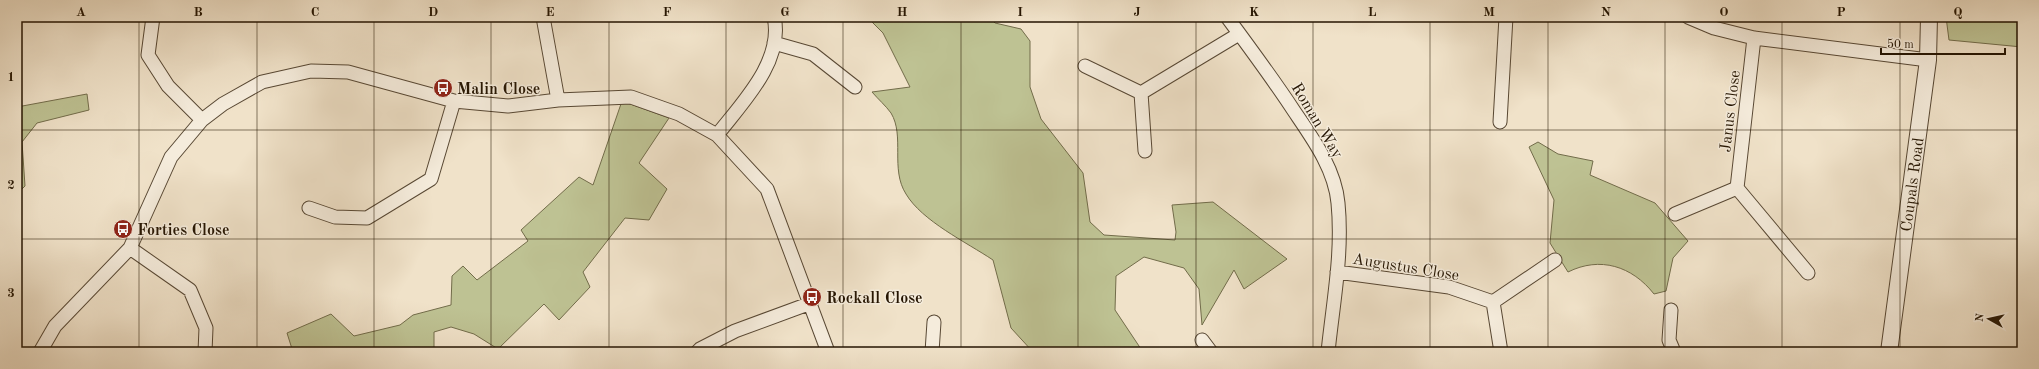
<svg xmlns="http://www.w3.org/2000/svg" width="2039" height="369" font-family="'Old Standard TT',serif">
  <rect width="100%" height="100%" fill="#f0e2c9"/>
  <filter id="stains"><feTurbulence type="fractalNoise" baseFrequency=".005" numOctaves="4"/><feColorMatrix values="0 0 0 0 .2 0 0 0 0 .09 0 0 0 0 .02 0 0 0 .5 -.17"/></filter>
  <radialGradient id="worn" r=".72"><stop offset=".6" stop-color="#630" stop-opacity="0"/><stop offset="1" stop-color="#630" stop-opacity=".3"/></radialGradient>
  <path fill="#bec293" stroke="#726c4a" d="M 867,17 L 989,17 L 995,23 L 1021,29 L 1030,41 L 1030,87 L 1041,119 L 1083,173 L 1090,222 L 1104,235 L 1175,240 L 1176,232 L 1172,205 L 1213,202 L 1287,259 L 1244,289 L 1234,270 L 1202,325 L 1199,289 L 1184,268 L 1144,257 L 1116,276 L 1115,310 L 1143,352 L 1033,352 L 1011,328 L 993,260 C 966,242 922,221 906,194 C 890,169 905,136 891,113 C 886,106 878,99 872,92 L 910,87 L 883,33 Z
    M 1946,17 L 2022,17 L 2022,47 L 1949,40 Z
    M 87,94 L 89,110 L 37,123 L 22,142 L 25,186 L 17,194 L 17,107 Z
    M 622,101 L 669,118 L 639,163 L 667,189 L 649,220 L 625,218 L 583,272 L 590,287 L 559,320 L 544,304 L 498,349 L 474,334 L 451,327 L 434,332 L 434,348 L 432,352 L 293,352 L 287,333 L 331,314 L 354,336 L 400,325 L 413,315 L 451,305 L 452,276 L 463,266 L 477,280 L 528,241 L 521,230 L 579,177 L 593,185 Z
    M 1538,142 L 1558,154 L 1593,161 L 1590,175 L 1655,203 L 1688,241 L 1673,258 L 1666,291 L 1654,294 C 1632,266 1600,256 1568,272 L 1550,243 L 1554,200 L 1529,147 Z"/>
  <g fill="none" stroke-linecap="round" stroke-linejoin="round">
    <defs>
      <path id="minor" d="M 153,17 L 148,55 L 168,86 L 202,120
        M 543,17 L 558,100
        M 1227,17 C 1250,48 1273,79 1294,111 C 1313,139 1335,169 1338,203 C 1343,253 1333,303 1328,352
        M 1688,17 L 1714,28 L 1754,38 L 1928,60
        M 774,43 L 813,54 L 855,87
        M 1085,66 L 1141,93
        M 1500,122 L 1506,17
        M 717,135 C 742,103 784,61 774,17
        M 1145,151 L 1141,93 L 1239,34
        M 1737,188 L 1808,273
        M 309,208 L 335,217 L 367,218 L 431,179 L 454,101
        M 1675,214 L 1737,188 L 1754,38
        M 130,248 L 190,290 L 206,328 L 205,352
        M 1337,272 L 1449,287 L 1493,302 L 1501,352
        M 1493,302 L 1555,260
        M 1671,310 L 1669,340 L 1674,352
        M 1202,340 L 1211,352
        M 40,352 L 55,326 L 130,248 L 171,157 L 202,120 L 223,104 L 262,82 L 311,71 L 348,72 L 454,101 L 508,106 L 558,100 L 631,97 L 679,114 L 717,135 L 767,189 L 828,352
        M 697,352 L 700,349 L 735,331 L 811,303
        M 932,352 L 934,322"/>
      <g id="tertiary">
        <path id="s1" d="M 1889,352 L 1928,60 L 1929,17"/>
      </g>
    </defs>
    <use href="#minor" stroke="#584834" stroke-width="15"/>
    <use href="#tertiary" stroke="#584834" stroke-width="18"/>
    <use href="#minor" stroke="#f5ecdc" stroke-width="13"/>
    <use href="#tertiary" stroke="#f5ecdc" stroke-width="16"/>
  </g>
  <path fill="none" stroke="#251502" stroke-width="1" stroke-opacity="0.55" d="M 139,17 L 139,352M 257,17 L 257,352M 374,17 L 374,352M 491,17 L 491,352M 609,17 L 609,352M 726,17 L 726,352M 843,17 L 843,352M 961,17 L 961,352M 1078,17 L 1078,352M 1196,17 L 1196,352M 1313,17 L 1313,352M 1430,17 L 1430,352M 1548,17 L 1548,352M 1665,17 L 1665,352M 1782,17 L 1782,352M 1900,17 L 1900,352M 17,130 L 2022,130M 17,239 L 2022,239"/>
  <defs>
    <symbol id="bus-disc" viewBox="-11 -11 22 22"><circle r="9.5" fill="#8f2418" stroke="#f5ecdc"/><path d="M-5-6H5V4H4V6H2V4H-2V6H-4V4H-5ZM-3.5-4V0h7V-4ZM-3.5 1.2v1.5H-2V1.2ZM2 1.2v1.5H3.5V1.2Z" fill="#fff"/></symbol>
  </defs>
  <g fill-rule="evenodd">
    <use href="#bus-disc" x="432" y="77" width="22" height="22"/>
    <use href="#bus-disc" x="112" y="218" width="22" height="22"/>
    <use href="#bus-disc" x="801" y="286" width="22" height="22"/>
  </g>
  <g text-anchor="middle" stroke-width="3" stroke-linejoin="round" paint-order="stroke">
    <g font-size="16" font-weight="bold" fill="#251502" stroke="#f5ecdc" text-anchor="start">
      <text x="457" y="94">Malin Close</text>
      <text x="137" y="235">Forties Close</text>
      <text x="826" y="303">Rockall Close</text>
    </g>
    <g font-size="16" fill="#251502" stroke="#f5ecdc">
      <text transform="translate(1729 111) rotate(-83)" y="6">Janus Close</text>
      <text transform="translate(1318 120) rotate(59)" y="6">Roman Way</text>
      <text dy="6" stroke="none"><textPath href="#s1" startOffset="169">Coupals Road</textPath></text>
      <text transform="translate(1406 266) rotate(9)" y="6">Augustus Close</text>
    </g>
  </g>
  <rect width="2039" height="369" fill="none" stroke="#f0e2c9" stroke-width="44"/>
  <g transform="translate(1989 319) rotate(278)" stroke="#f5ecdc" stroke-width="3" paint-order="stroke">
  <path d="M0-3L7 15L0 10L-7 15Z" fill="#251502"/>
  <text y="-6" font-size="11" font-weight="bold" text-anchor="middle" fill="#251502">N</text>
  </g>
  <path d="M1881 48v6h124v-6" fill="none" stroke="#251502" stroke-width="2"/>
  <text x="1887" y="48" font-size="12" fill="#251502" stroke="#f5ecdc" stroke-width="3" paint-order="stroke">50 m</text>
  <rect x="22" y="22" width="1995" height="325" fill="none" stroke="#251502" stroke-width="1.5"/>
  <g font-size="13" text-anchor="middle" font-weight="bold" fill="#251502">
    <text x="81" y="16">A</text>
    <text x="198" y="16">B</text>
    <text x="315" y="16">C</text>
    <text x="433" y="16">D</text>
    <text x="550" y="16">E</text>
    <text x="667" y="16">F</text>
    <text x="785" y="16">G</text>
    <text x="902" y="16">H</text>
    <text x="1020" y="16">I</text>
    <text x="1137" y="16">J</text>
    <text x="1254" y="16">K</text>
    <text x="1372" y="16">L</text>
    <text x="1489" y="16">M</text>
    <text x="1606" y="16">N</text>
    <text x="1724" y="16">O</text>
    <text x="1841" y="16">P</text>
    <text x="1958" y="16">Q</text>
    <text x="11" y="81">1</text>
    <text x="11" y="189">2</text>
    <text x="11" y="297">3</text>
  </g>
  <rect width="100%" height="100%" filter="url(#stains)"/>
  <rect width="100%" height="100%" fill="url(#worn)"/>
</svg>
